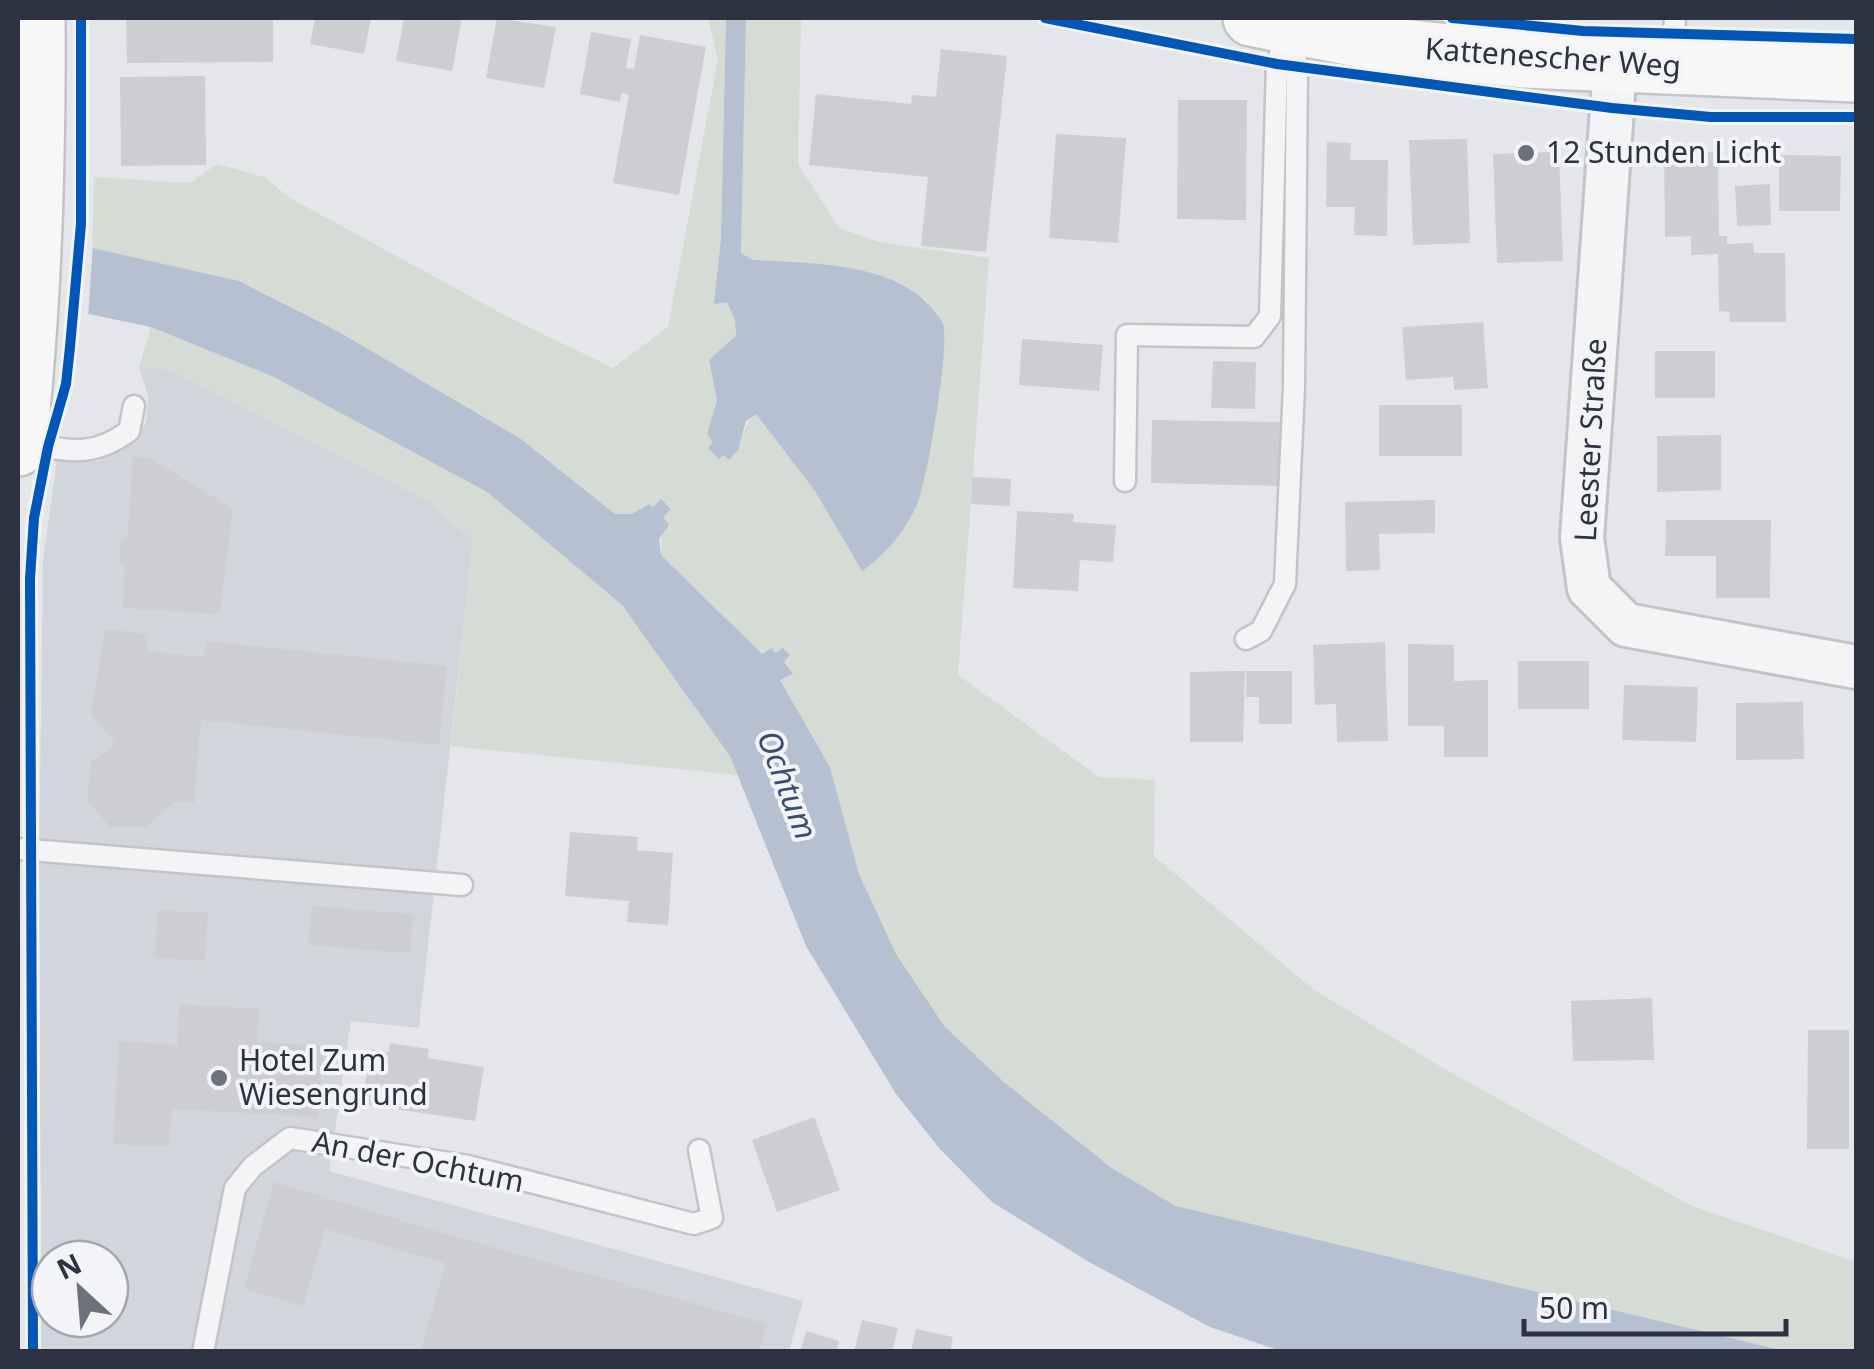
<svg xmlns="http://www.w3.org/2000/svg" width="1874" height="1369" font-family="'Noto Sans',sans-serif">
  <rect width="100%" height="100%" fill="#e4e6e9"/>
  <path fill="#d3d5dc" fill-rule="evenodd" d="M 139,367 L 170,370 L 428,501 L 473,541 L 419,1028 L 351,1021 L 329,1171 L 803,1301 L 789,1351 L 41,1352 L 39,866 L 43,560 L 57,459 L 97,461 L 125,447 L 146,423 L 148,396 ZM 50,1259 L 110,1259 L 110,1319 L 50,1319 Z"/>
  <path fill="#d4dcd5" d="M 708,18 L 726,18 L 721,238 L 715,303 L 727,301 L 735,320 L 736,337 L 709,360 L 717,400 L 707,434 L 714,441 L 719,459 L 723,454 L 729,459 C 744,445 741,425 756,414 L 815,491 L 862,570 L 928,303 L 894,281 L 863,271 L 753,260 L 741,253 L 746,18 L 801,18 L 798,164 L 839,228 L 879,242 L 989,258 L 958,675 L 1099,777 L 1155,780 L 1154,856 L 1314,990 L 1448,1071 L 1692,1206 L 1856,1262 L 1856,1351 L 1785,1351 L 1176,1206 L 1113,1169 L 1005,1083 L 945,1027 L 896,954 L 859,874 L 830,767 L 780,680 L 775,653 L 762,655 L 661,555 L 662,517 L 671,509 L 661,499 L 653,507 L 649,504 L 632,514 L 615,514 L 521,439 L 339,332 L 92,248 L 94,177 L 190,183 L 217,164 L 264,177 L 290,198 L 512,319 L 613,368 L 668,327 L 718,59 Z
    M 151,327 L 274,377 L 487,492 L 622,605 L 730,756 L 738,775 L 451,746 L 473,541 L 428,501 L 170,370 L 139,367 Z"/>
  <path fill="#b5c0d1" d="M 726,18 L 746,18 L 741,253 L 753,260 C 809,264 887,261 929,305 C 933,309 941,319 943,324 C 950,345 928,475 919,499 C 909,527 886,555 862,571 L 815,491 L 756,414 L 746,421 L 738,450 L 729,460 L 723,455 L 719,459 L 708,448 L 713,442 L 707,434 L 717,400 L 709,360 L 736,336 L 735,320 L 727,302 L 714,304 L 721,238 Z
    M 92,248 L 239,281 L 339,332 L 521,439 L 615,514 L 632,514 L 649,504 L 653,507 L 661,499 L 671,509 L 663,517 L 669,525 L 659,539 L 661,555 L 762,654 L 772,648 L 775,653 L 783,648 L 790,655 L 784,662 L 793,674 L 780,680 L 830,767 L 859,874 L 896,954 L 945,1027 L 1005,1083 L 1113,1169 L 1176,1206 L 1785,1351 L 1281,1351 L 1210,1327 L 1089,1262 L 992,1202 L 940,1149 L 896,1094 L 806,946 L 730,756 L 622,605 L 487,492 L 274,377 L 151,327 L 89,314 L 18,315 Z"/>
  <path fill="#e4e6e9" d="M 18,223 L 93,243 L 88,319 L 18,320 Z"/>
  <path fill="#cdced1" d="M 126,18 L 273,20 L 273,62 L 127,63 Z
    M 315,18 L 371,18 L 364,54 L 310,44 Z
    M 404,18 L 462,18 L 452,71 L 396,61 Z
    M 497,18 L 556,27 L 544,88 L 486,78 Z
    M 591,32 L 631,39 L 626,68 L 634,69 L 640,35 L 706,47 L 679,195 L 613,183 L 629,95 L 621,93 L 620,102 L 580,94 Z
    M 941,49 L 1007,56 L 986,252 L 921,246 L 928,177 L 809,165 L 816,94 L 911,104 L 912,95 L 936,97 Z
    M 205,76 L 206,165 L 121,166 L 120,77 Z
    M 1178,100 L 1247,100 L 1246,220 L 1177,219 Z
    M 1056,134 L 1126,138 L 1118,243 L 1049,238 Z
    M 1467,139 L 1470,243 L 1413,245 L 1409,140 Z
    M 1327,142 L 1351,143 L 1350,160 L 1388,160 L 1387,236 L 1354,235 L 1355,207 L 1326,207 Z
    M 1559,152 L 1563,261 L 1497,263 L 1493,154 Z
    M 1718,152 L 1719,236 L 1727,236 L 1727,244 L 1753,243 L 1754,253 L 1785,253 L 1786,322 L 1730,322 L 1729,312 L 1719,311 L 1718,254 L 1691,255 L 1691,236 L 1665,237 L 1664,153 Z
    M 1779,155 L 1841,156 L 1840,211 L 1779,211 Z
    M 1770,184 L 1771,225 L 1737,226 L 1735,186 Z
    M 1483,322 L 1488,388 L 1454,390 L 1453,377 L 1406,380 L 1402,327 Z
    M 1022,339 L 1103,345 L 1099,391 L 1019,385 Z
    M 1655,351 L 1715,351 L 1715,398 L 1655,398 Z
    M 1213,361 L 1256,362 L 1255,409 L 1211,408 Z
    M 1379,405 L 1462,405 L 1462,456 L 1379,456 Z
    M 1152,420 L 1280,422 L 1279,486 L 1151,483 Z
    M 1721,435 L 1721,490 L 1657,492 L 1657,436 Z
    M 133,457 L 150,458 L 233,509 L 220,614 L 123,608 L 125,565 L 119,565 L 121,539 L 127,540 Z
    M 972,477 L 1011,479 L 1010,506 L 971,504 Z
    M 1435,500 L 1435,533 L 1379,534 L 1380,570 L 1346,571 L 1345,502 Z
    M 1017,511 L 1074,514 L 1073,522 L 1116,525 L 1113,562 L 1080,560 L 1078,591 L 1013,588 Z
    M 1666,520 L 1771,520 L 1770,598 L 1716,598 L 1716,556 L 1665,556 Z
    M 105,629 L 148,634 L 146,651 L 204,657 L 206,641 L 447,666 L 439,745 L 201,720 L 194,803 L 175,802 L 145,827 L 110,827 L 87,800 L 91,762 L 113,747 L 114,742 L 91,714 Z
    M 1385,642 L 1388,741 L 1337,742 L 1336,704 L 1315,705 L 1313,645 Z
    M 1408,644 L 1454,645 L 1454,681 L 1488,680 L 1488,757 L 1444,757 L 1444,726 L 1408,726 Z
    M 1518,661 L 1589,661 L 1589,709 L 1518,709 Z
    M 1234,671 L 1245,671 L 1243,742 L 1190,742 L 1190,672 Z
    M 1246,671 L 1292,671 L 1292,724 L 1259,724 L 1259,697 L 1246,697 Z
    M 1624,685 L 1698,687 L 1696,742 L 1622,740 Z
    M 1803,702 L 1804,759 L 1736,760 L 1736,703 Z
    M 570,832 L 638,837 L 637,850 L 673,853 L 668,925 L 627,922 L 629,901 L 565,896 Z
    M 312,906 L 413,914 L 410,953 L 308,945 Z
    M 158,910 L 208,913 L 205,961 L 155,958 Z
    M 1652,998 L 1654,1060 L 1573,1061 L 1571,1001 Z
    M 179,1004 L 259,1009 L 257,1042 L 323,1046 L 318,1117 L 172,1109 L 169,1147 L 113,1144 L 119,1041 L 177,1045 Z
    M 1808,1030 L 1849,1030 L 1849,1149 L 1807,1149 Z
    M 390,1043 L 429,1049 L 428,1058 L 484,1067 L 475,1121 L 362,1104 L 371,1049 L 389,1052 Z
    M 814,1117 L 840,1190 L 777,1212 L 752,1140 Z
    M 274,1182 L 453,1236 L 767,1324 L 759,1352 L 420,1352 L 446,1263 L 325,1229 L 303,1306 L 244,1289 Z
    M 862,1320 L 898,1328 L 892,1352 L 854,1352 Z
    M 916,1329 L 953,1337 L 950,1352 L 911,1352 Z
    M 806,1331 L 839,1341 L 836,1352 L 800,1352 Z"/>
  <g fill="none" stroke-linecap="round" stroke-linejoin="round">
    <defs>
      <path id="lane" d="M 1672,66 L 1675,18
        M 23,443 C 66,450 91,459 129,431 L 134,406
        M 1125,481 L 1127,335 L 1254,337 L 1270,316 L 1277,64 L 1289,27
        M 1246,639 L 1261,631 L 1285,584 L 1294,386 L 1297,67 L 1290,31
        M 18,849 L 462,885
        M 203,1352 L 235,1188 L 253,1166 L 290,1138 L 468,1166 L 694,1224 L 712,1218 L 699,1150"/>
      <path id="street" d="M 1615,66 L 1582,538 L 1589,588 L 1626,625 L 1856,667"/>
      <path id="secondary" d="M 1251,18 L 1394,46 L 1523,60 L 1856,74"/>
      <path id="primary" d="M 18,448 C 34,304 38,162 37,18"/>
    </defs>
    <use href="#lane" stroke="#c2c4c7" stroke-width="25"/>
    <use href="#street" stroke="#c2c4c7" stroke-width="48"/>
    <use href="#secondary" stroke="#c2c4c7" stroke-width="60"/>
    <use href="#primary" stroke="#c1c3c6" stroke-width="60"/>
    <use href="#lane" stroke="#f4f4f6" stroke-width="20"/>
    <use href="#street" stroke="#f4f4f6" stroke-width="42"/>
    <use href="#secondary" stroke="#f7f7f8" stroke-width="55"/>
    <use href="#primary" stroke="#f7f7f8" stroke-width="55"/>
    <defs>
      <path id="cycleway" d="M 1045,18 L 1277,64 L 1612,108 L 1711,117 L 1856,117
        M 1452,18 L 1583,31 L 1856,39
        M 33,1352 L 30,579 L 34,518 L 48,447 L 66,384 L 70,347 L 81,224 L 81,18"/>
    </defs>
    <use href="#cycleway" stroke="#f3f4f8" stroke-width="16"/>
    <use href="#cycleway" stroke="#0057b8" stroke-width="10"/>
  </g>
  <g fill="#6c717c" stroke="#f3f4f8" stroke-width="4">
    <circle cx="1526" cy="153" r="10"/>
    <circle cx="219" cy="1078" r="10"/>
  </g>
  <g text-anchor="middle" stroke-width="8" stroke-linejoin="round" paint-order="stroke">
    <g font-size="30" fill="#2c3241" stroke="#f3f4f8">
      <text transform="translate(1553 58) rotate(4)" y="10">Kattenescher Weg</text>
      <text transform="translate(1591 440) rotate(-87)" y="10">Leester Straße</text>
      <text transform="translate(418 1162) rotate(11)" y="10">An der Ochtum</text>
    </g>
    <g font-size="30" fill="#2c3241" stroke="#f3f4f8" text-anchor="start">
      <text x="1546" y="163">12 Stunden Licht</text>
      <text x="239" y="1071">Hotel Zum<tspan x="239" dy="34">Wiesengrund</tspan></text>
    </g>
    <g font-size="32" font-style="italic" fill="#394d73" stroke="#f3f4f8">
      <text transform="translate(787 785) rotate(69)" y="11">Ochtum</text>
    </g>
  </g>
  <rect width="1874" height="1369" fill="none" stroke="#2c3241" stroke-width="40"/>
  <g transform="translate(80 1289) rotate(334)"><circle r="48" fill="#f3f4f8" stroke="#a3a6af" stroke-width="2.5"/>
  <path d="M0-8L18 38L0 25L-18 38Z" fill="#6c717c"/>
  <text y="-15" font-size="28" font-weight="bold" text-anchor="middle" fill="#2c3241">N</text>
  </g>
  <path d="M1524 1319v15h262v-15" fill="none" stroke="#2c3241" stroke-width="5"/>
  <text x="1539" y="1319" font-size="30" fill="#2c3241" stroke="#f3f4f8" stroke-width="8" paint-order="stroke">50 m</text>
</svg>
